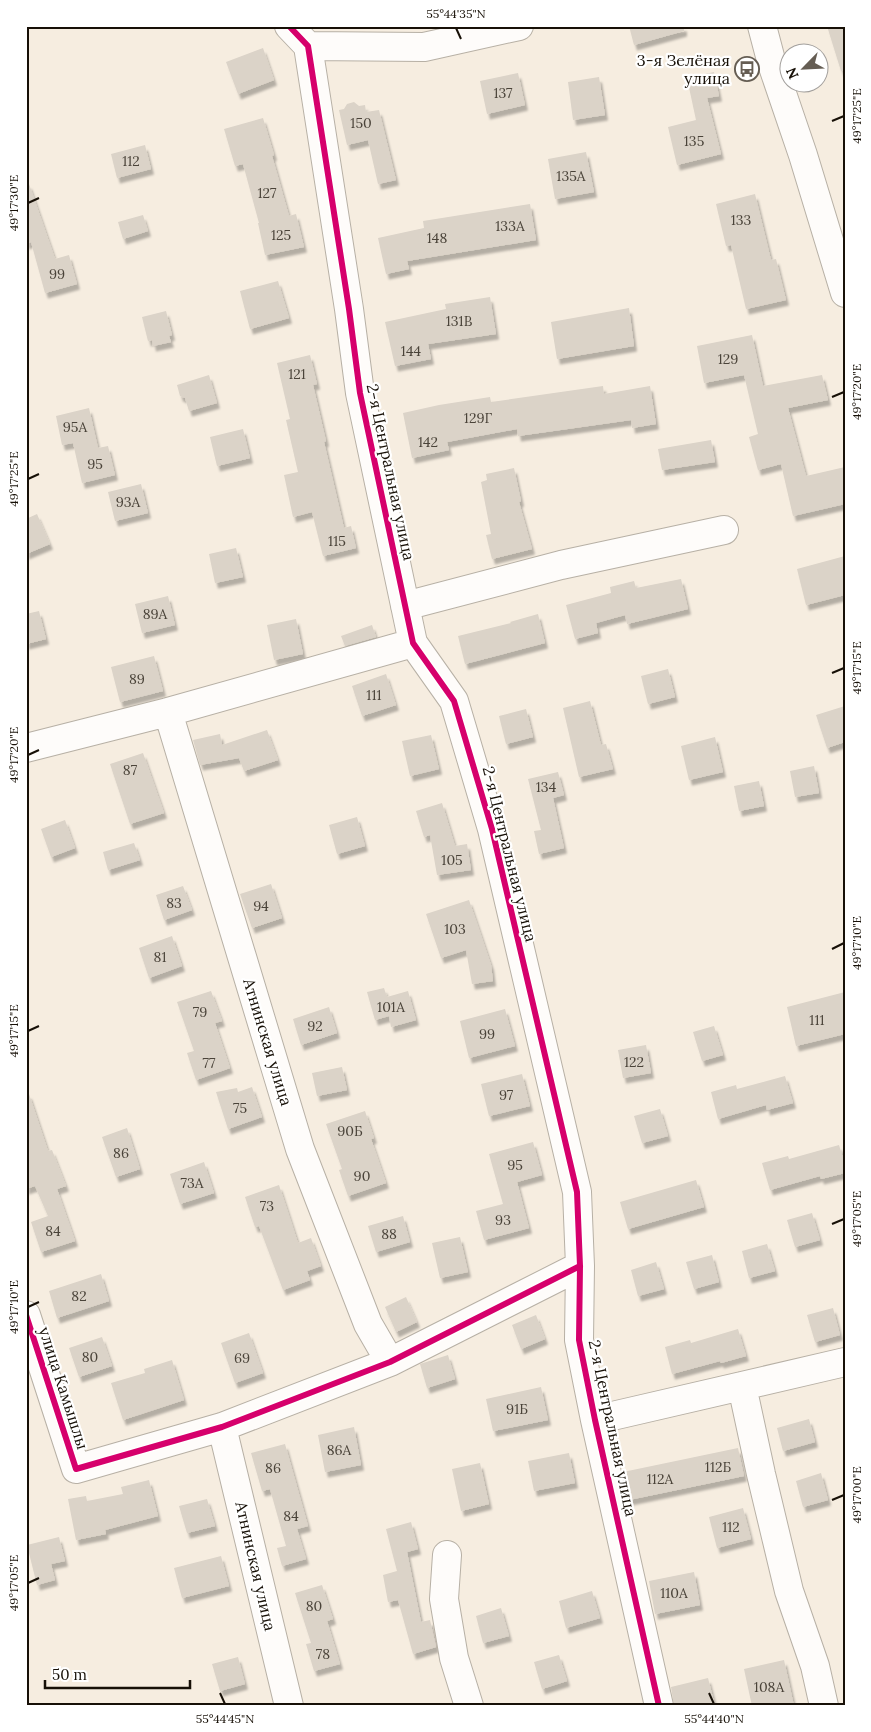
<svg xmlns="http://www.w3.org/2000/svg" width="871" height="1732" font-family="Lora,serif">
  <defs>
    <filter id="shadow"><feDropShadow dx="3" dy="5.5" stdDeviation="1" flood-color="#0004"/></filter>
  </defs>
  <rect width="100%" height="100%" fill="#f6ede0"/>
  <path fill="#dbd3c8" filter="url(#shadow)" d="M 629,26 L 684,26 L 684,31 L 634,45 Z
    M 827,26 L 845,26 L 845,70 L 841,71 Z
    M 263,48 L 274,80 L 238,94 L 226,62 Z
    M 714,72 L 719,96 L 707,98 L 721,154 L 677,165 L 668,127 L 696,120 L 687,78 Z
    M 518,73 L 525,105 L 487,114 L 480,81 Z
    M 599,77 L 605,115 L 573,120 L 568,82 Z
    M 354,102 L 359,106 L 365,105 L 366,112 L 379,110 L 396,180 L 378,184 L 368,140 L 347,145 L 339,110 L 344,109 L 347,104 Z
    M 263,118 L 274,155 L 272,156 L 289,216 L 296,214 L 304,247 L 265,255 L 258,223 L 259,223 L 243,164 L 235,166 L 224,129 Z
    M 145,145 L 151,169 L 117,178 L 111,154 Z
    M 586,152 L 594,192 L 555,199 L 548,159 Z
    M 26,184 L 29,184 L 55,259 L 69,255 L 77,284 L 45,293 L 31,242 L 26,244 Z
    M 755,194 L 771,260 L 776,259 L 786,300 L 746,309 L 731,245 L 726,246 L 716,204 Z
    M 530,204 L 536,240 L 407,261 L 409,269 L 386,274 L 378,238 L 424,228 L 423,221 Z
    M 143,215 L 148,231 L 123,239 L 118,222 Z
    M 278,281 L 289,318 L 250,329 L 240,291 Z
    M 490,297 L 496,334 L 428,344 L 431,359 L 395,366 L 385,322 L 446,309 L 445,304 Z
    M 629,308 L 634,346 L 557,359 L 551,322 Z
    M 166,311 L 172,335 L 169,336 L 171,342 L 153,346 L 152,340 L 148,341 L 142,317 Z
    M 752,335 L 763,386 L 822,375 L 828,400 L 788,408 L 806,476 L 845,467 L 845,504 L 793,516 L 781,464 L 758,470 L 749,437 L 758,434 L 744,375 L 704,383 L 697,346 Z
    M 310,355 L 317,384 L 313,385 L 326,441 L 324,442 L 344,528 L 351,526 L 356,548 L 323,556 L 312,512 L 293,517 L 284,475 L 298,472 L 286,420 L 290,419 L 277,363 Z
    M 209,375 L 217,403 L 189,411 L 185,398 L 180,396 L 177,385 Z
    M 603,386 L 604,394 L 650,386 L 656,424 L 632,428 L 631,420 L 518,436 L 517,429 L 447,442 L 449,450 L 412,458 L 403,413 L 439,405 L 490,397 L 491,402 Z
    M 89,408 L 98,448 L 108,446 L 115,475 L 82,483 L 73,443 L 62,445 L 56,416 Z
    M 243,429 L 250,458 L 217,466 L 210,437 Z
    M 711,440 L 715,462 L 662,470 L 658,449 Z
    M 514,468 L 521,501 L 519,502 L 532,549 L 492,559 L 486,535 L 491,534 L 481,482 L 487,480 L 486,474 Z
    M 141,484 L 148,513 L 115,521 L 108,492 Z
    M 37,514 L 50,544 L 26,554 L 26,519 Z
    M 236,548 L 243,577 L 215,583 L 209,554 Z
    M 845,556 L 845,595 L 806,605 L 797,569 Z
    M 681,579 L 688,609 L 627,624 L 625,615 L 596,623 L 598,633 L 575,639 L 566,605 L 611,593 L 610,587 L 634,581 L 636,588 Z
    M 168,596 L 175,625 L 142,633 L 135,604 Z
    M 39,611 L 46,639 L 26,644 L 26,614 Z
    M 538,614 L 545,643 L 465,664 L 458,636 L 511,623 L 510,622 Z
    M 296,619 L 303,654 L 274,660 L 267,625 Z
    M 372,625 L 376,637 L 345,646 L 341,636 Z
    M 154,656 L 163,691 L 120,702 L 111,667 Z
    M 668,669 L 675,697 L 648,704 L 641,676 Z
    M 386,674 L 396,705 L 362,716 L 352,686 Z
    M 590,701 L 601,745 L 606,744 L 613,769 L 579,777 L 563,708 Z
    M 845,706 L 845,742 L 827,748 L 816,715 Z
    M 526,709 L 533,737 L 506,744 L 499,716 Z
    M 267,730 L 278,760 L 244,771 L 239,758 L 200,765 L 193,740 L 220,734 L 222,745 Z
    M 431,735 L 439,769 L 410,776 L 402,741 Z
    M 715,737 L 723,772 L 689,780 L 681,746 Z
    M 143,753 L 164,813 L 130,824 L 110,764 Z
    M 814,766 L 819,793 L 795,797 L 790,771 Z
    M 558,772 L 564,795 L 553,798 L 564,848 L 539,854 L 534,831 L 541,830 L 528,779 Z
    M 759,781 L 764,806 L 739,811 L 734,786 Z
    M 442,803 L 455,846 L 467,844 L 471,870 L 437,875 L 430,835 L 424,837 L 416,811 Z
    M 357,817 L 365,846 L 337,854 L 329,825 Z
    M 65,820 L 75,848 L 51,857 L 41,829 Z
    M 134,843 L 140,860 L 108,870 L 103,852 Z
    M 271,884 L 282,918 L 252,928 L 240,894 Z
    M 183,886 L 192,910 L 164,920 L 156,895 Z
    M 469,900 L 491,965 L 493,981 L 472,984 L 466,950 L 441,958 L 426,914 Z
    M 172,936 L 182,966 L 149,978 L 139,948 Z
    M 384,988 L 387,997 L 408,991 L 416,1020 L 391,1027 L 389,1016 L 375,1020 L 367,992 Z
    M 211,991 L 222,1021 L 215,1023 L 230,1068 L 196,1080 L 187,1053 L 194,1051 L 177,1002 Z
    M 845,992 L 845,1034 L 796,1046 L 787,1007 Z
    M 329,1007 L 337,1033 L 301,1045 L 293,1019 Z
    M 505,1009 L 515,1046 L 469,1058 L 460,1021 Z
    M 714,1026 L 723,1055 L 702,1061 L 693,1032 Z
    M 646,1045 L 651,1073 L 623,1078 L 618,1050 Z
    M 342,1067 L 347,1090 L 317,1096 L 312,1073 Z
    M 522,1074 L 530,1106 L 489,1116 L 481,1084 Z
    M 785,1076 L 793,1103 L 767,1110 L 766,1105 L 718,1119 L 711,1092 L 736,1085 L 737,1089 Z
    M 252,1087 L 262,1117 L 228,1129 L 216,1092 L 237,1088 L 238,1092 Z
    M 26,1094 L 29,1094 L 48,1151 L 52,1150 L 66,1186 L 57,1189 L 75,1241 L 41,1252 L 31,1222 L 48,1216 L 35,1186 L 26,1189 Z
    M 660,1109 L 668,1136 L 642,1143 L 634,1116 Z
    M 365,1111 L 374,1138 L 371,1139 L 386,1183 L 348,1196 L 339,1170 L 342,1169 L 326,1124 Z
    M 127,1128 L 140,1169 L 116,1177 L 102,1137 Z
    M 533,1142 L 542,1175 L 517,1182 L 529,1228 L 484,1240 L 476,1211 L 503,1204 L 489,1154 Z
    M 839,1145 L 845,1165 L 845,1173 L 821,1179 L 820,1176 L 770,1190 L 762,1163 L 788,1156 L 789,1159 Z
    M 204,1162 L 214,1193 L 180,1204 L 170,1174 Z
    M 696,1180 L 704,1207 L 628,1229 L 620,1202 Z
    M 279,1185 L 298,1243 L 311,1238 L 321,1266 L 307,1271 L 310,1280 L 283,1290 L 259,1226 L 255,1227 L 245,1197 Z
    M 812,1213 L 820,1240 L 795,1247 L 787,1220 Z
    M 403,1216 L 410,1242 L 376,1252 L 368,1226 Z
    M 460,1237 L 468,1272 L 440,1278 L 432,1243 Z
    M 767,1244 L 775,1271 L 749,1278 L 742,1251 Z
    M 712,1255 L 719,1282 L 694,1289 L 686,1262 Z
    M 656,1262 L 664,1289 L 638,1296 L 631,1270 Z
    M 101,1274 L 109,1301 L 57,1318 L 49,1291 Z
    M 406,1297 L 417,1322 L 396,1332 L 385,1307 Z
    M 833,1308 L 840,1335 L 815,1342 L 807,1315 Z
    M 536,1315 L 545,1339 L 521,1349 L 512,1325 Z
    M 738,1329 L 746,1356 L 721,1363 L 720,1361 L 672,1374 L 665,1347 L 690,1340 L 691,1343 Z
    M 249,1333 L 263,1373 L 235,1383 L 221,1343 Z
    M 102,1337 L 112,1366 L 79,1377 L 69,1348 Z
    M 448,1355 L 455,1379 L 427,1388 L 420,1364 Z
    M 172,1360 L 184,1400 L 123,1420 L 111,1383 L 145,1373 L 144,1369 Z
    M 541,1387 L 548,1420 L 493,1431 L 486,1399 Z
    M 809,1419 L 815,1442 L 783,1451 L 777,1428 Z
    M 354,1427 L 361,1465 L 325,1472 L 318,1435 Z
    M 285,1444 L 308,1526 L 297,1529 L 306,1559 L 282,1566 L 277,1548 L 286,1546 L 270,1489 L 262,1491 L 251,1453 Z
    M 738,1448 L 744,1476 L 629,1500 L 623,1472 Z
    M 569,1453 L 575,1483 L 534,1491 L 528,1461 Z
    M 480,1463 L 489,1504 L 461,1511 L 452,1469 Z
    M 821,1473 L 828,1500 L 803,1507 L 796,1481 Z
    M 149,1480 L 158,1516 L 105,1530 L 106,1534 L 76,1540 L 68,1499 L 86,1496 L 87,1501 L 123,1494 L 121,1487 Z
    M 207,1499 L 215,1526 L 187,1533 L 179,1506 Z
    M 743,1508 L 751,1539 L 717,1548 L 709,1517 Z
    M 411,1522 L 418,1549 L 407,1552 L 421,1622 L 430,1620 L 436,1647 L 413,1654 L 398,1600 L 388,1602 L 383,1575 L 397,1571 L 386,1529 Z
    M 59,1537 L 65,1561 L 51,1564 L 55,1580 L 37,1585 L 27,1545 Z
    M 221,1556 L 229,1586 L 182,1598 L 174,1568 Z
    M 694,1572 L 700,1605 L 655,1614 L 649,1581 Z
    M 322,1585 L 333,1619 L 327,1621 L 340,1664 L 314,1671 L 306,1644 L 311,1643 L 295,1593 Z
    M 592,1591 L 600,1618 L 566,1628 L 559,1601 Z
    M 501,1608 L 509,1636 L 483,1643 L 476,1616 Z
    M 559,1655 L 567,1681 L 542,1689 L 534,1662 Z
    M 238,1657 L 245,1684 L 220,1691 L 212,1664 Z
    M 784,1660 L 794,1706 L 752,1706 L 744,1669 Z
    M 708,1678 L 715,1706 L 674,1706 L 671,1687 Z"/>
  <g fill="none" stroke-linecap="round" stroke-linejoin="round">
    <defs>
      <path id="minor" d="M 289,26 L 308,46 L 349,309 L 360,393 L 413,643 L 454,701 L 492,829 L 577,1192 L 580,1266 L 579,1340 L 595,1420 L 659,1706
        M 762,26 L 772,64 L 803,155 L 845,293
        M 308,46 L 424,47 L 519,26
        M 405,606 L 561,565 L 724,530
        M 168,712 L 300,1149 L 368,1324 L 390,1362
        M 26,748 L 168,712 L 413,643
        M 26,1315 L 76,1469 L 222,1427 L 390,1362 L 580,1266
        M 742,1386 L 761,1474 L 789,1591 L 815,1666 L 824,1706
        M 595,1420 L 845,1362
        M 222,1427 L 289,1706
        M 447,1555 L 444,1599 L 454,1658 L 469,1706"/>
    </defs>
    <use href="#minor" stroke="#b7b0a5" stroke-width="30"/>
    <use href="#minor" stroke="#fefcfa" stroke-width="28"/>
    <defs>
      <path id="cycleway" d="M 289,26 L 308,46 L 349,309 L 360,393 L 413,643 L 454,701 L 492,829 L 577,1192 L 580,1266 L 579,1340 L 595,1420 L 659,1706
        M 26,1315 L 76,1469 L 222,1427 L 390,1362 L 580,1266"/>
    </defs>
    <use href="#cycleway" stroke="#fff" stroke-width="9"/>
    <use href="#cycleway" stroke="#d6006c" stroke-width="6"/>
  </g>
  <path fill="none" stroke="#171007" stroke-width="2" d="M 456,28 L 461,39M 832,121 L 844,116M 28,203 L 39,198M 832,397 L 844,392M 28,479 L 39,474M 832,673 L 844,668M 28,755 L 39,750M 832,949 L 844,943M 28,1031 L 39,1026M 832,1224 L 844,1219M 28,1307 L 39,1302M 832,1500 L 844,1495M 28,1583 L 39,1578M 220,1693 L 225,1704M 709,1693 L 714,1704"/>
  <defs>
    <symbol id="bus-ring" viewBox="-11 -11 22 22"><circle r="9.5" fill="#fff" stroke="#655d53" stroke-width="1.5"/><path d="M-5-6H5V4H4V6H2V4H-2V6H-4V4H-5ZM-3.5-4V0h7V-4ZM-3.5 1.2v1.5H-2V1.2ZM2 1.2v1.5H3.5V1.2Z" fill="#655d53"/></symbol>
  </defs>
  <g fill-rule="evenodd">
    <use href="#bus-ring" x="733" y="55" width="28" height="28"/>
  </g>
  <g text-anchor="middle" stroke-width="4.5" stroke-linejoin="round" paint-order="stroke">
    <g font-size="14" fill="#4a4339">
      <text x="503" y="98">137</text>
      <text x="361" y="128">150</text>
      <text x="694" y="146">135</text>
      <text x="131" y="166">112</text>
      <text x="571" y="181">135А</text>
      <text x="267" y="198">127</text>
      <text x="741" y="225">133</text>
      <text x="510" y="231">133А</text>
      <text x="281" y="240">125</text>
      <text x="437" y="243">148</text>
      <text x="57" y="279">99</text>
      <text x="459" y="326">131В</text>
      <text x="411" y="356">144</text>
      <text x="728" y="364">129</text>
      <text x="297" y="379">121</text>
      <text x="478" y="423">129Г</text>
      <text x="75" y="432">95А</text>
      <text x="428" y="447">142</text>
      <text x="95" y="469">95</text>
      <text x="128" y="507">93А</text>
      <text x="337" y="546">115</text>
      <text x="155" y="619">89А</text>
      <text x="137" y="684">89</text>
      <text x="374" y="700">111</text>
      <text x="130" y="775">87</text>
      <text x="546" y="792">134</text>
      <text x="452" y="865">105</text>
      <text x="174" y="908">83</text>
      <text x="261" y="911">94</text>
      <text x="455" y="934">103</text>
      <text x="160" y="962">81</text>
      <text x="391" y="1012">101А</text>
      <text x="200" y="1017">79</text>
      <text x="817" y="1025">111</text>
      <text x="315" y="1031">92</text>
      <text x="487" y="1039">99</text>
      <text x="634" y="1067">122</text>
      <text x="209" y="1068">77</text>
      <text x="506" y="1100">97</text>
      <text x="240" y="1113">75</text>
      <text x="350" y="1136">90Б</text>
      <text x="121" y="1158">86</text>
      <text x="515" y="1170">95</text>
      <text x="362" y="1181">90</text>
      <text x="192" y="1188">73А</text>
      <text x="267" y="1211">73</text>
      <text x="503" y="1225">93</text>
      <text x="53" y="1236">84</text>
      <text x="389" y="1239">88</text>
      <text x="79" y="1301">82</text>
      <text x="90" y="1362">80</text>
      <text x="242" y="1363">69</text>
      <text x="517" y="1414">91Б</text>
      <text x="339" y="1455">86А</text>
      <text x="718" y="1472">112Б</text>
      <text x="273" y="1473">86</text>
      <text x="660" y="1484">112А</text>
      <text x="291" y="1521">84</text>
      <text x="731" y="1532">112</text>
      <text x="674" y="1598">110А</text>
      <text x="314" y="1611">80</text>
      <text x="323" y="1659">78</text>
      <text x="769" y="1692">108А</text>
    </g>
    <g font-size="16" fill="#171007" stroke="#fff" text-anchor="end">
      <text x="730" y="66">3-я Зелёная<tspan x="730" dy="18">улица</tspan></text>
    </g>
    <g font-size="16" fill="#171007" stroke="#fff">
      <text transform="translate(391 472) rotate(78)" y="6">2-я Центральная улица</text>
      <text transform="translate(510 854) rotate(76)" y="6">2-я Центральная улица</text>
      <text transform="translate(268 1042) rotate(73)" y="6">Атнинская улица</text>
      <text transform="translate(64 1388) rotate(72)" y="6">улица Камышлы</text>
      <text transform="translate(613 1428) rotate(78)" y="6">2-я Центральная улица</text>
      <text transform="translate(256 1566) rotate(77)" y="6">Атнинская улица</text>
    </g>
  </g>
  <rect width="871" height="1732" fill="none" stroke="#ffffff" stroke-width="55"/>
  <g transform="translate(804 68) rotate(246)"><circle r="24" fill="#ffffff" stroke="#a29f9c"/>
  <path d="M0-4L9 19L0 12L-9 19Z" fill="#655d53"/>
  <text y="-8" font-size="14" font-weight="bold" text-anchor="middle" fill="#171007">N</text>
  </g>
  <path d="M45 1680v8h145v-8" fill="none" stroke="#171007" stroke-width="2.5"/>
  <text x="52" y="1680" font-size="15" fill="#171007" stroke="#ffffff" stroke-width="4" paint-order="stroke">50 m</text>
  <rect x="28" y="28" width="816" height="1676" fill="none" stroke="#171007" stroke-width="2"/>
  <g font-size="12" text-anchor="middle" fill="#171007">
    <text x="456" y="18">55°44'35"N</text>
    <text transform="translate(857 116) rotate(-90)" y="4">49°17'25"E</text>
    <text transform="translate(14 203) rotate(-90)" y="4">49°17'30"E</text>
    <text transform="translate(857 392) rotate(-90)" y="4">49°17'20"E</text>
    <text transform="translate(14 479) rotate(-90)" y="4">49°17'25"E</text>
    <text transform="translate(857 668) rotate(-90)" y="4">49°17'15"E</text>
    <text transform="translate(14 755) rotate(-90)" y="4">49°17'20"E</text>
    <text transform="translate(857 943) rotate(-90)" y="4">49°17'10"E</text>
    <text transform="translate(14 1031) rotate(-90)" y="4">49°17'15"E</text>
    <text transform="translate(857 1219) rotate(-90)" y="4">49°17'05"E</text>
    <text transform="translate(14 1307) rotate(-90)" y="4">49°17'10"E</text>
    <text transform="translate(857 1495) rotate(-90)" y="4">49°17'00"E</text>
    <text transform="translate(14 1583) rotate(-90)" y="4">49°17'05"E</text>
    <text x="225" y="1723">55°44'45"N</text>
    <text x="714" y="1723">55°44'40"N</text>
  </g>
</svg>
